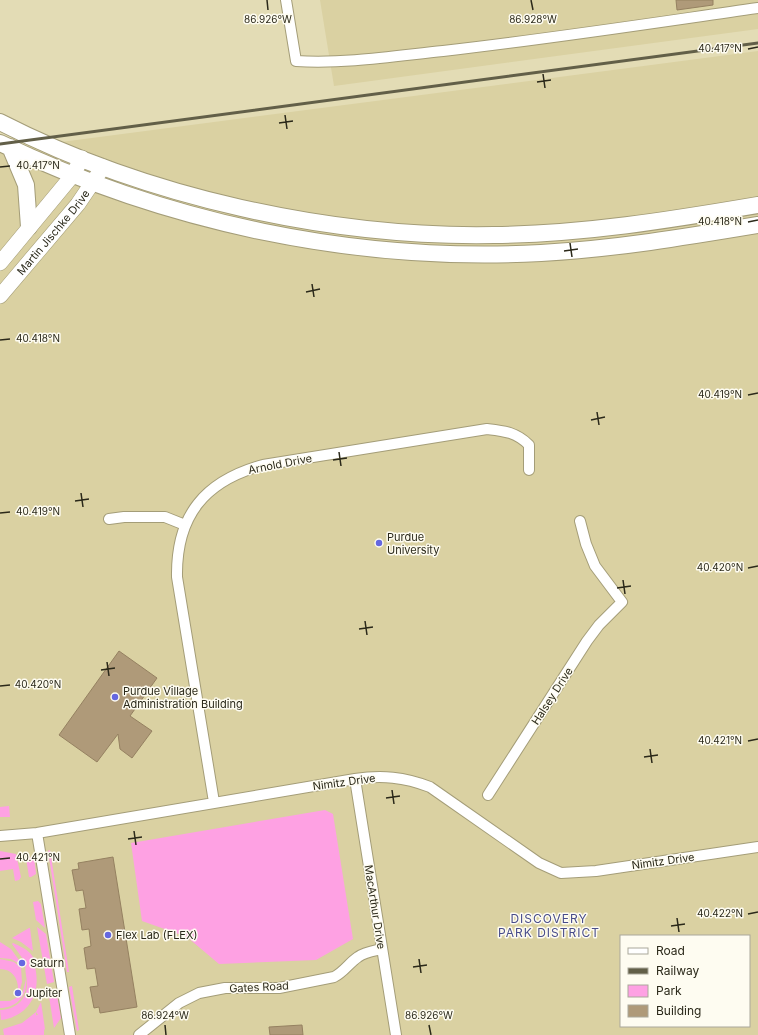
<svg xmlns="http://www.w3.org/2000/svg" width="758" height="1035" font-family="Inter,sans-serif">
  <rect width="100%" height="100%" fill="#e3dcb5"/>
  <path fill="#dad1a2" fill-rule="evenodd" d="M 320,0 L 758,0 L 758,29 L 334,86 Z
    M 758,51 L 758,1035 L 0,1035 L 0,150 ZM 621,936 L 749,936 L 749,1026 L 621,1026 Z"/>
  <path fill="#fea1e3" d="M 9,806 L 10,817 L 0,817 L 0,807 Z
    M 325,810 L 333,814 L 353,939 L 316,960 L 219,964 L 187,937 L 142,921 L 131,843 Z
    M 50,850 L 69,972 L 67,972 L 48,851 Z
    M 0,851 L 16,854 L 21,877 L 19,880 L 15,881 L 13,869 L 0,871 Z
    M 34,857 L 36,874 L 31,877 L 29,877 L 26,858 Z
    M 38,901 L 41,904 L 45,928 L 36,920 L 33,902 Z
    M 37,927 L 46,934 L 54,982 L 47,984 Z
    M 29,928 L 30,928 L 33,951 L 21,942 L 12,938 Z
    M 0,942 L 11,949 L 19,960 L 18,963 L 11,959 L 0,958 Z
    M 13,943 C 20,946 29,950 33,957 C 35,961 35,968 36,972 C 40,997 26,1017 1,1020 L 0,1010 C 14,1010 27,1000 27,985 C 27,977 24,970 26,963 L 12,944 Z
    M 0,959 L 14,962 L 21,968 L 22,982 L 20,989 L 18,989 C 18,978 12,969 0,969 Z
    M 26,979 C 28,996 16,1008 0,1008 L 0,1001 L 10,1001 L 22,995 Z
    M 72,986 L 79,1030 L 77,1031 L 69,987 Z
    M 52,989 L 56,990 L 61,1018 L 54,1028 L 48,990 Z
    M 41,1002 L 45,1029 L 44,1030 L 44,1035 L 4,1035 L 3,1029 L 22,1023 L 36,1012 L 36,1015 L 38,1015 L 36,1012 Z"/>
  <path fill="#af9a79" stroke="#958161" d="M 676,0 L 713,0 L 713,5 L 677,10 Z
    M 119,651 L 157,678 L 130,716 L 152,731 L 132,758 L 120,749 L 118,734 L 97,762 L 59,735 Z
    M 113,857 L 137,1007 L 100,1013 L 99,1007 L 94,1008 L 90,987 L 98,986 L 95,968 L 87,969 L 84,948 L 91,946 L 89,929 L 82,930 L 79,909 L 86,908 L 83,890 L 76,891 L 72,870 L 79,869 L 78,863 Z
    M 302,1025 L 303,1035 L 270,1035 L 269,1027 Z"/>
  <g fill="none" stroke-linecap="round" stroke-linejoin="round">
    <defs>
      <path id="minor" d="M 286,0 L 296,61 C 345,64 395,56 443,51 C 549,39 653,23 758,8
        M 109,519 L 124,517 L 165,517 L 185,525
        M 355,779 L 396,1035
        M 488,795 L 587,641 L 599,625 L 622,602 L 595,566 L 586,544 L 580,521
        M 214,802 L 177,577 C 176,515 205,481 263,465 L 487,429 C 504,431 516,432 529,445 L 529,470
        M 37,833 L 70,1035
        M 0,836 L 37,833 L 355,779 C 382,775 404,777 430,787 L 539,863 L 561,873 L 596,871 L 758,847
        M 139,1035 L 179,1003 L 199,993 L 225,988 L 279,988 L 334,977 C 344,972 349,963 358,957 C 365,952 374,951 382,949"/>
      <g id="secondary">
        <path d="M 0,263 L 72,176 L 82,158"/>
        <path id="s1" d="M 0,296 L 78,204 L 103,167"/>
      </g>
      <path id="primary" d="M 0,122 C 146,197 330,238 494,235 C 583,234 670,220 758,205
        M 0,143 C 167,223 355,263 541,253 C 614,249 686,237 758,225
        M 10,147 L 26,185 L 29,227"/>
    </defs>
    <use href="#minor" stroke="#a49d78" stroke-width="12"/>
    <use href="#secondary" stroke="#a49d78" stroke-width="16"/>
    <use href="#primary" stroke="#a49d78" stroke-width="18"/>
    <use href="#minor" stroke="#fff" stroke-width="10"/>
    <use href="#secondary" stroke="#fff" stroke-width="15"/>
    <use href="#primary" stroke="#fff" stroke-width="16"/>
    <path stroke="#625f48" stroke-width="3" d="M 0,144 L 758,43"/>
  </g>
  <path fill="none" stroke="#2b291a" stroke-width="1.5" d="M 267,0 L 268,10M 531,0 L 533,10M 748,49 L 758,47M 543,74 L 545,88M 537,82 L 551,80M 285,115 L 287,129M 279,123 L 293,121M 0,167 L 10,166M 748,222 L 758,220M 570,243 L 572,257M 564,251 L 578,249M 312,284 L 314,297M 306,292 L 320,289M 0,340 L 10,339M 748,395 L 758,393M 597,412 L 599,425M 591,420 L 605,417M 339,452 L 341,466M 333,460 L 347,458M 81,493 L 83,507M 75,501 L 89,499M 0,513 L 10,512M 748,568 L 758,566M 623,580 L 625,594M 617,588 L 631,586M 365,621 L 367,635M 359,629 L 373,627M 107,662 L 109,676M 101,670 L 115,668M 0,686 L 10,685M 748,741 L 758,739M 650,749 L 652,763M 644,757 L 658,755M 392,790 L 394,804M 386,798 L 400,796M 134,831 L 136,845M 128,839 L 142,837M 0,859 L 10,858M 748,914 L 758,912M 677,918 L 679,932M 671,926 L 685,924M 419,959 L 421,973M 413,967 L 427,965M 165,1025 L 166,1035M 429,1025 L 431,1035"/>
  <g fill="#6567e0" stroke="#fefcf1" stroke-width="1.5">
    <circle cx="379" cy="543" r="4"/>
    <circle cx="115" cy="697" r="4"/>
    <circle cx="108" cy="935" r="4"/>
    <circle cx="22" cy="963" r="4"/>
    <circle cx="18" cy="993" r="4"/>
  </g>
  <g text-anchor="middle" stroke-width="3" stroke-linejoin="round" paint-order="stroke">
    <g font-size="11" fill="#2b291a" stroke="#fefcf1">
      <text dy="4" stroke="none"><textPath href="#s1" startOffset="83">Martin Jischke Drive</textPath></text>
      <text transform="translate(280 464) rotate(-11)" y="4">Arnold Drive</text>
      <text transform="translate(552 696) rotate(-57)" y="4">Halsey Drive</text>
      <text transform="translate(344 782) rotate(-8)" y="4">Nimitz Drive</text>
      <text transform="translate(663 861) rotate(-8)" y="4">Nimitz Drive</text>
      <text transform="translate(375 907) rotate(81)" y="4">MacArthur Drive</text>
      <text transform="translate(259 987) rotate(-3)" y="4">Gates Road</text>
    </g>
    <g font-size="11" fill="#2b291a" stroke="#fefcf1" text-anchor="start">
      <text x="387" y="541">Purdue<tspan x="387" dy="13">University</tspan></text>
      <text x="123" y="695">Purdue Village<tspan x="123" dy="13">Administration Building</tspan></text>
      <text x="116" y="939">Flex Lab (FLEX)</text>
      <text x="30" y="967">Saturn</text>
      <text x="26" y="997">Jupiter</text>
    </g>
    <g font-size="12" letter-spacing="1" fill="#484c8a" stroke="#fefcf1">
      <text x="549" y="923">DISCOVERY<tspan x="549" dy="14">PARK DISTRICT</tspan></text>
    </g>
  </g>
  <g font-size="10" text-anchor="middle" fill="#2b291a" stroke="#fefcf1" stroke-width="3" stroke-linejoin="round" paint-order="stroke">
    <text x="268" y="23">86.926°W</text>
    <text x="533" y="23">86.928°W</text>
    <text x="720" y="52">40.417°N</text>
    <text x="38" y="169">40.417°N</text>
    <text x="720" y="225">40.418°N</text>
    <text x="38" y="342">40.418°N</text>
    <text x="720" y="398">40.419°N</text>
    <text x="38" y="515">40.419°N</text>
    <text x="720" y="571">40.420°N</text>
    <text x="38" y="688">40.420°N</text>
    <text x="720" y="744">40.421°N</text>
    <text x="38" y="861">40.421°N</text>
    <text x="720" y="917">40.422°N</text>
    <text x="165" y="1019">86.924°W</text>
    <text x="429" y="1019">86.926°W</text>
  </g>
  <rect x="620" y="935" width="130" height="92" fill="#fefcf1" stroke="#aaa89b"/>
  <rect x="628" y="948" width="20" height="6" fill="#ffffff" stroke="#aaa89b"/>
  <text x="656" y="955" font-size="12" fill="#2b291a">Road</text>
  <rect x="628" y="968" width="20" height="6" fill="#625f48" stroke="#aaa89b"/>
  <text x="656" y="975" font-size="12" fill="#2b291a">Railway</text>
  <rect x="628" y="985" width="20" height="12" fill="#fea1e3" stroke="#aaa89b"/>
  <text x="656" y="995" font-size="12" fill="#2b291a">Park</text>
  <rect x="628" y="1005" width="20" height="12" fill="#af9a79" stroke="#aaa89b"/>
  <text x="656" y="1015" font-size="12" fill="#2b291a">Building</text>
</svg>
